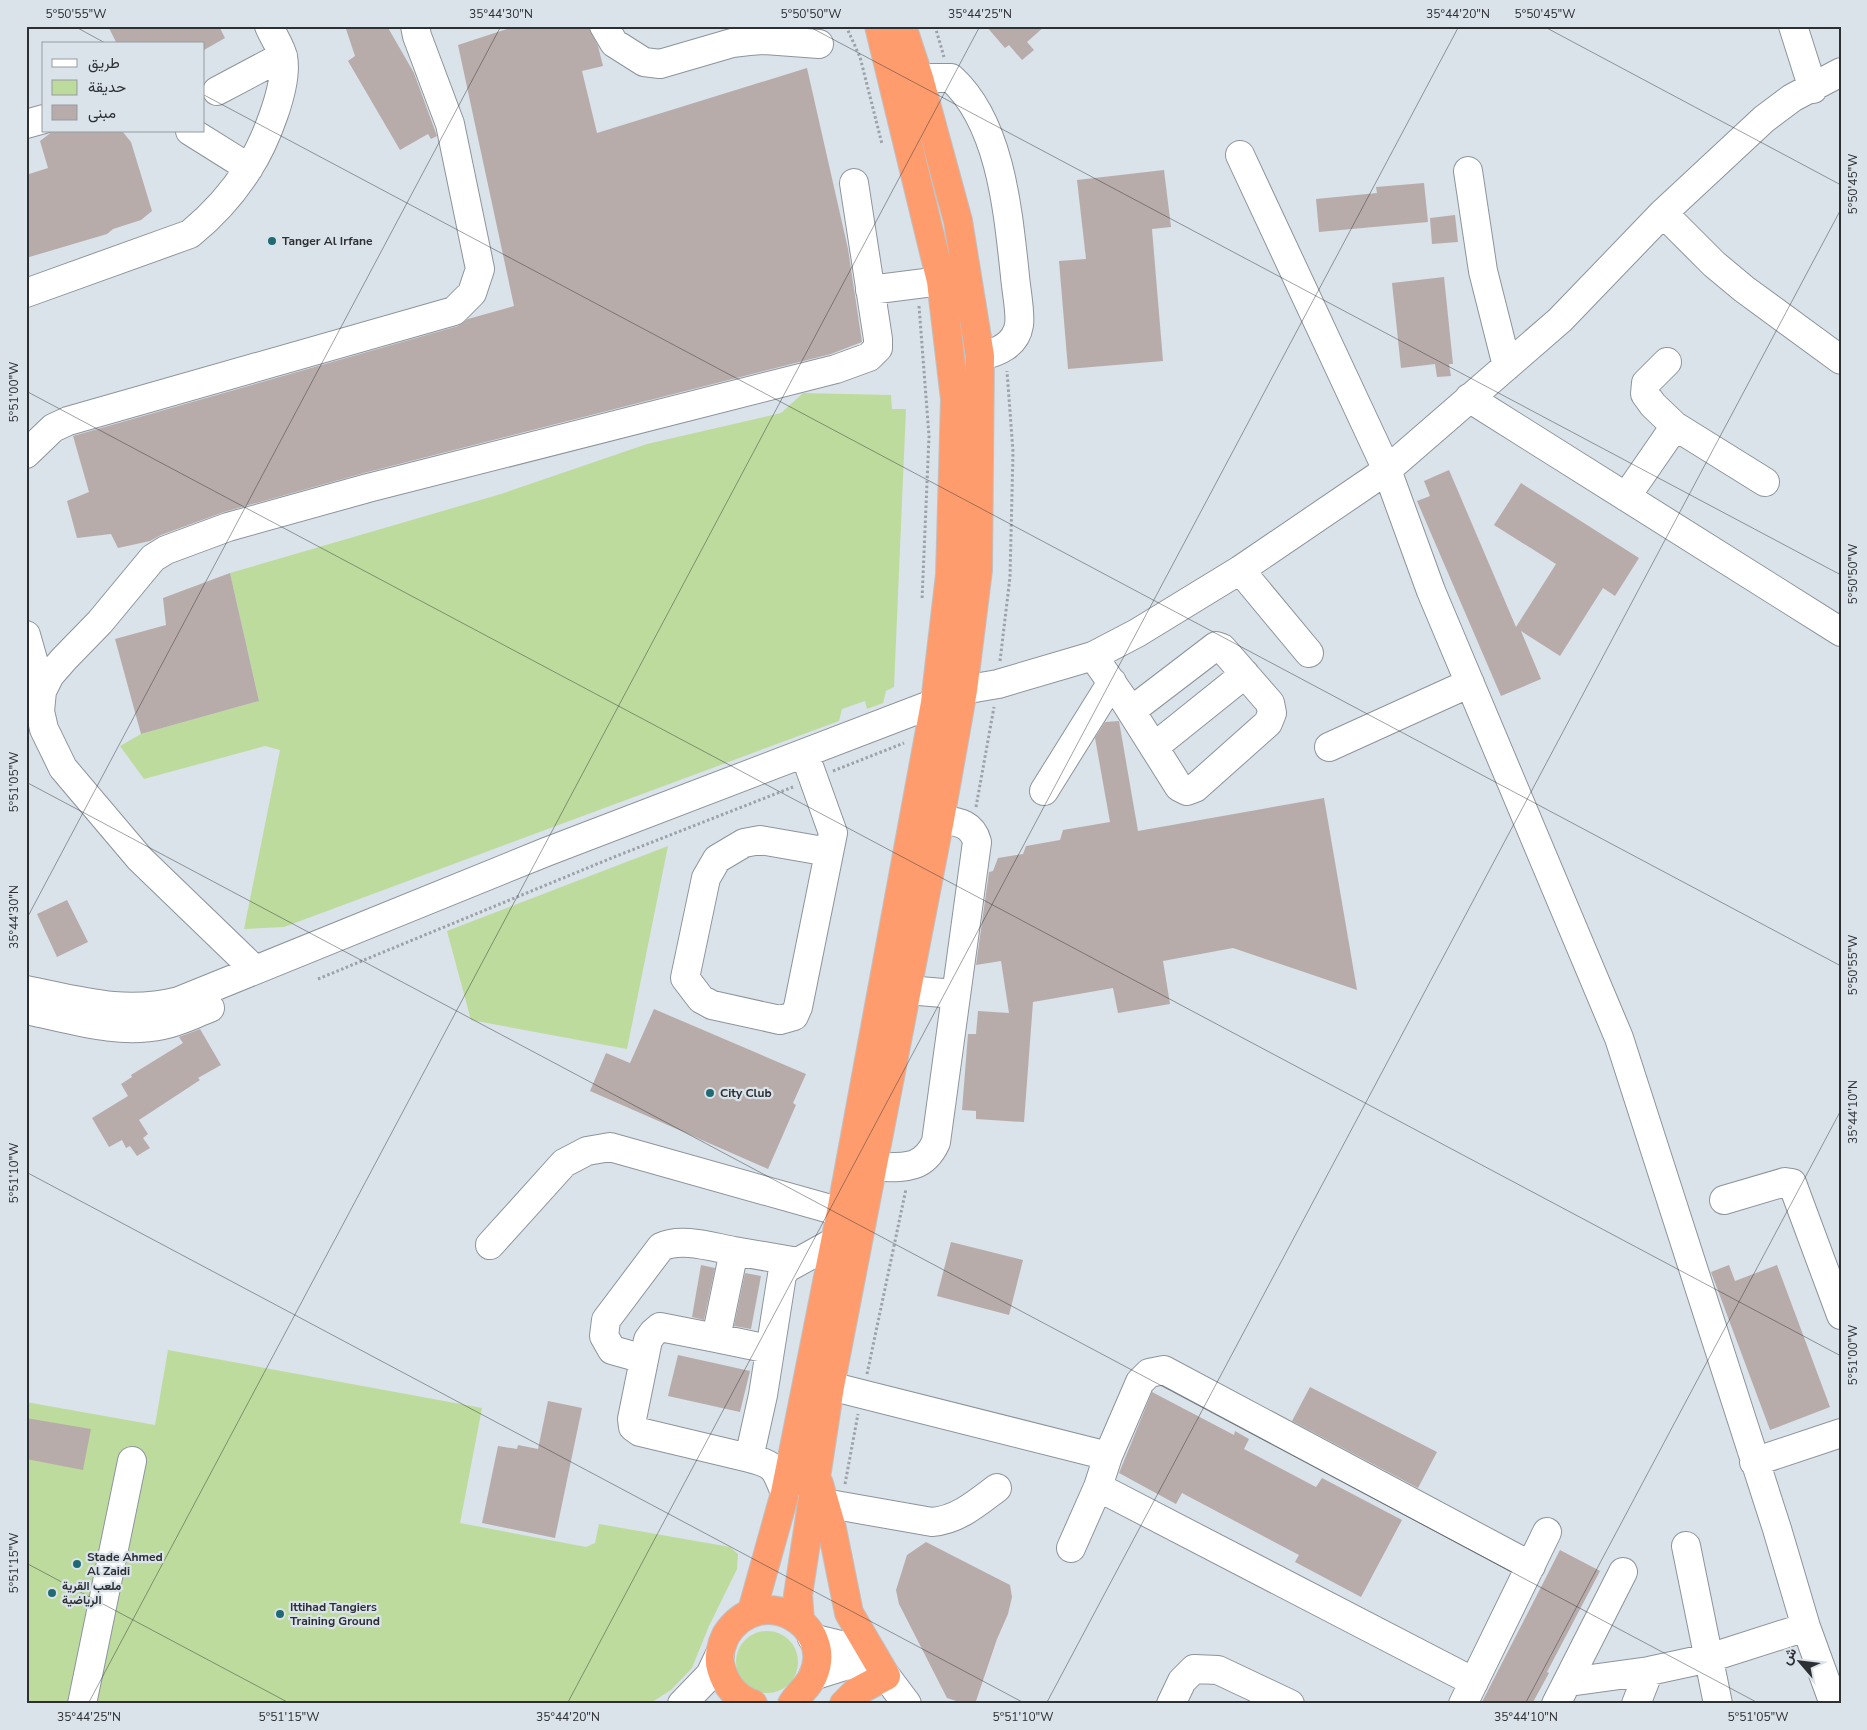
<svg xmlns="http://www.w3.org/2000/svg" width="1867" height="1730" font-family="'Nunito Sans',Vazirmatn,sans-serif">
  <rect width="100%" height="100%" fill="#dae2ea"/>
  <path fill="#bedb9e" d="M 803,393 L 891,395 L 892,409 L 906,409 L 894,687 L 886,691 L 883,703 L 867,709 L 865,701 L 842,709 L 839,721 L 284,927 L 244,929 L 280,750 L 265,746 L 144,779 L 120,746 L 141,734 L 259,701 L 230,573 L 501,494 L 647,444 L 781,413 Z
    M 668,846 L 627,1049 L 471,1020 L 447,931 Z
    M 168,1350 L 482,1408 L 460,1523 L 586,1547 L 595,1543 L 599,1524 L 730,1547 L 738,1554 L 737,1569 L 709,1626 L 692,1668 L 671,1690 L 649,1704 L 26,1704 L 26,1402 L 155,1425 Z
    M736 1662a31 31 0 1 1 62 0a31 31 0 1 1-62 0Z"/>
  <path fill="#b8acaa" d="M 108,26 L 219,26 L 225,38 L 204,50 L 204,44 L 117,44 Z
    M 345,26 L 387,26 L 414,73 L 437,136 L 431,139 L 428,134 L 400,150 L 348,61 L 355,56 Z
    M 516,26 L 588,26 L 598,46 L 603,66 L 582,71 L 597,133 L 807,68 L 848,249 L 862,342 L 831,354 L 364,473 L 224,512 L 161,535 L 150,541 L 118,548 L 111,534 L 77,538 L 67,501 L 89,492 L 73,436 L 458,326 L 468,319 L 514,306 L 458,45 Z
    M 986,26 L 1045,26 L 1027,42 L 1034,50 L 1022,60 L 1009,45 L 1005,48 Z
    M 53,131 L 122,131 L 131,142 L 152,211 L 141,220 L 113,229 L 107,234 L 26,258 L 26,175 L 48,168 L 40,141 Z
    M 1164,170 L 1171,227 L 1152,229 L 1163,361 L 1068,369 L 1059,261 L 1086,259 L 1077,180 Z
    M 1424,183 L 1428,222 L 1319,232 L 1316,199 L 1377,193 L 1376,187 Z
    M 1455,215 L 1458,242 L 1432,244 L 1430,218 Z
    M 1444,277 L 1453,364 L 1449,364 L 1451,376 L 1437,377 L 1435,364 L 1401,368 L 1392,283 Z
    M 1449,470 L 1516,627 L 1556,564 L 1494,525 L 1521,483 L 1639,558 L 1615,596 L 1603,588 L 1560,656 L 1521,631 L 1541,679 L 1501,696 L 1417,501 L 1430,496 L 1424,481 Z
    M 230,573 L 259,701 L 141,734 L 115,639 L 166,625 L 163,598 Z
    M 1119,721 L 1138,831 L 1324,798 L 1357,990 L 1233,948 L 1163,961 L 1170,1004 L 1118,1013 L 1113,988 L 1033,1002 L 1024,1122 L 976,1119 L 976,1111 L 962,1110 L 968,1034 L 976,1034 L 978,1011 L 1009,1013 L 1001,961 L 976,965 L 989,872 L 993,871 L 998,858 L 1023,854 L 1026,846 L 1060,840 L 1063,830 L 1110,822 L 1095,738 L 1105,722 Z
    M 67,900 L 88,942 L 57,957 L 37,914 Z
    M 654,1009 L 806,1074 L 793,1103 L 796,1105 L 768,1169 L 590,1091 L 606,1053 L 630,1063 Z
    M 200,1029 L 221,1065 L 198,1078 L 200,1080 L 139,1120 L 148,1134 L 143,1138 L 150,1148 L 137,1156 L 130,1146 L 126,1148 L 122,1140 L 109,1147 L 92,1118 L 128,1096 L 121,1084 L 132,1077 L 131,1075 L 183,1043 L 179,1037 Z
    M 951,1242 L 1023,1260 L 1009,1315 L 937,1296 Z
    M 701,1265 L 715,1268 L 704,1320 L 692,1317 Z
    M 1729,1265 L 1735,1281 L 1777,1265 L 1830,1407 L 1770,1430 L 1711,1272 Z
    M 745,1273 L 761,1276 L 751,1329 L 734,1326 Z
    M 678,1355 L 750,1371 L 740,1412 L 668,1396 Z
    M 1310,1387 L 1437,1452 L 1418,1488 L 1292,1421 Z
    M 1152,1392 L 1234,1435 L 1235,1431 L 1249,1439 L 1244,1449 L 1316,1487 L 1322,1478 L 1402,1520 L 1361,1597 L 1295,1562 L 1299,1555 L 1182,1493 L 1176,1504 L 1119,1473 Z
    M 548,1401 L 582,1408 L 555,1538 L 482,1523 L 498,1446 L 517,1449 L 518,1445 L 538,1449 Z
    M 26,1418 L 91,1429 L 83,1470 L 26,1459 Z
    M 926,1542 L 1010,1585 L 1012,1597 L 1008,1614 L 997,1639 L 975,1704 L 966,1704 L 947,1698 L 899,1604 L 896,1590 L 907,1555 Z
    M 1560,1550 L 1600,1571 L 1547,1672 L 1549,1673 L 1532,1704 L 1481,1704 Z"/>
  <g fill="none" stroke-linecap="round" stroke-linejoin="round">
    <defs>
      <path id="minor" d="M 604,26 L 614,43 L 644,62 L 660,64 L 732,43 L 749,41 L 765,40 L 819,44
        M 1793,26 L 1813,89
        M 919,78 L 951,78 C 1001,123 1008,212 1015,276 C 1016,290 1021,313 1019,325 C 1016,345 997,353 980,356
        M 217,91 L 283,56
        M 26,124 L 44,119
        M 190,131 L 249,168
        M 1240,155 L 1387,470 L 1431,591 L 1619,1038 L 1777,1529 L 1806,1627 L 1834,1704
        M 1468,171 L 1483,271 L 1507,366
        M 1663,213 L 1714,264 L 1744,289 L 1841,360
        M 870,290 L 941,281
        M 26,293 L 190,234 C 212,216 233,193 248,169 C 264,145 289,85 283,57 C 281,47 273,36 269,26
        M 1469,398 L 1841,632
        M 1675,426 L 1765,482
        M 26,454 L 53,428 L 68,421 L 454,311 L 472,293 L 480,269 L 450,124 L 417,36 L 415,26
        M 1626,497 L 1675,426 L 1653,405 L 1645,394 L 1646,383 L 1667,362
        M 1240,570 L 1309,653
        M 26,635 L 42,691
        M 1093,656 L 1126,703 L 1179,787 L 1187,791 L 1195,788 L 1268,723 L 1272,713 L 1270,703 L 1222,648 L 1216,646 L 1131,711
        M 963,690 L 998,684 L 1093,656 L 1137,633 L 1240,570 L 1387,470 L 1560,320 L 1663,213 L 1764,119 L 1792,98 L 1841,72
        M 1154,747 L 1245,674
        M 1329,747 L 1470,683
        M 810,769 L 833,833 L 798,1007 L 794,1016 L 780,1020 L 712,1005 L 701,999 L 685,978 L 706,878 L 717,859 L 744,843 L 760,840 L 829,852
        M 1044,791 L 1112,682
        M 254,969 L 140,859 L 63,768 L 44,729 L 40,711 L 42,691 L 50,675 L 64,659 L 100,622 L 153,558 L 166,550 L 228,527 L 368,488 L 836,369 L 869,357 L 878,348 L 878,339 L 854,183
        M 26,990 C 80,1001 125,1015 179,1001 L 546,852 L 935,703
        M 907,990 L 955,994
        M 26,1010 C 71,1019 117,1035 163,1025 C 179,1022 194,1014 210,1008
        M 874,1167 C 902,1167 923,1171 936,1142 L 977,842 C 972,823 958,822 940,819
        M 1724,1200 L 1785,1182 L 1792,1183 L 1841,1315
        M 490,1245 L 564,1163 L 587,1151 L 610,1147 L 841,1212
        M 716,1338 L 660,1327 L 653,1333 L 648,1340 L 632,1419 L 633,1427 L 640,1432 L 749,1458
        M 769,1349 L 716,1338 L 734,1251 L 798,1262
        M 644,1359 L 612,1350 L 604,1336 L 606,1320 L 661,1247 C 681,1237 712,1247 734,1251
        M 830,1386 L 1108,1456
        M 1754,1462 L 1841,1433
        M 1098,1487 L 1474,1682
        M 785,1493 C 775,1468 776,1465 749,1458 L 763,1395 L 782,1275 L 787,1268 L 834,1242
        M 824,1503 L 932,1522 C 958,1520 977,1503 997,1488
        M 1686,1546 L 1718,1704
        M 1071,1548 L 1098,1487 L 1108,1456 L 1140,1382 L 1149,1373 L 1164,1370 L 1531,1566
        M 812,1638 L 845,1646 L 886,1676 L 907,1704
        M 813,1676 L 845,1666 L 867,1663
        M 1569,1682 L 1649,1671 L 1709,1658 L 1806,1627
        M 82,1704 L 132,1461
        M 682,1704 L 710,1675 L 720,1654
        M 1171,1704 L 1182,1681 L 1194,1669 L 1218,1670 L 1290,1704
        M 1463,1704 L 1547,1532
        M 1556,1704 L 1623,1572
        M 1636,1704 L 1649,1671"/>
      <path id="highway" d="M 819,1484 L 832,1529 L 849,1613 L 886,1676 L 856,1692 L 844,1704
        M 752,1611 L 785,1493 L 841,1212 L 935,703 L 950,575 L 955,399 L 941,281 L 879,26
        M 800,1621 L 798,1595 L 830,1386 L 940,819 L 963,690 L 978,570 L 980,356 L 958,221 L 919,78 L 902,26
        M 753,1704 C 736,1698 726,1686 721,1668 C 718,1658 721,1645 726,1635 C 760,1581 836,1624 813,1676 C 808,1687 798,1694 792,1704"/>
    </defs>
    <use href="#minor" stroke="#8d949c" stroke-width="30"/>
    <use href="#highway" stroke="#c0c1c2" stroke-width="30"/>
    <path stroke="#9ca2a8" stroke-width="3" stroke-dasharray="2.5 2.5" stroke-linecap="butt" d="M 846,26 L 860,57 L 882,144
      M 935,26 L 944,57
      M 919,306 L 929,436 L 922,600
      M 1000,661 L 1010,577 L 1013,452 L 1007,371
      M 833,771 L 904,743
      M 976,807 L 994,707
      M 318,979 L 614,857 L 793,787
      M 867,1374 L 906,1189
      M 845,1484 L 858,1414"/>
    <use href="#minor" stroke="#fff" stroke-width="28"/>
    <use href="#highway" stroke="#ff9c6d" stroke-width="28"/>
  </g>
  <path fill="none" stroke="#2d3033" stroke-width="1" stroke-opacity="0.45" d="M 74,26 L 107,44M 808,26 L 1841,575M 1543,26 L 1841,185M 204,95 L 1841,966M 26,391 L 1841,1356M 26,782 L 1760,1704M 26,920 L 501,26M 26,1172 L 1026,1704M 26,1563 L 291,1704M 88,1704 L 980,26M 567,1704 L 1459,26M 1046,1704 L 1841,209M 1525,1704 L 1841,1110"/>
  <g fill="#206b73" stroke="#dae2ea" stroke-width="2">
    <circle cx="272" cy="241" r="5"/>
    <circle cx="710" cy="1093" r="5"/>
    <circle cx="77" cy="1564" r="5"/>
    <circle cx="52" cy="1593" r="5"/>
    <circle cx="280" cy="1614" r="5"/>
  </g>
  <g text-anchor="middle" stroke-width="4.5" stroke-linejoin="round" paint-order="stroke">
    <g font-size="12" font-weight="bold" fill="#2d3033" stroke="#dae2ea" text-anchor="start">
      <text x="282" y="245">Tanger Al Irfane</text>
      <text x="720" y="1097">City Club</text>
      <text x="87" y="1561">Stade Ahmed<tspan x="87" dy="14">Al Zaidi</tspan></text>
      <text x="62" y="1590">ملعب القرية<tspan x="62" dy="14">الرياضية</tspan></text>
      <text x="290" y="1611">Ittihad Tangiers<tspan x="290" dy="14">Training Ground</tspan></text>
    </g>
  </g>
  <rect width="1867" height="1730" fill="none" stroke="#dae2ea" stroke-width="55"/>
  <rect x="42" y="42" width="162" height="90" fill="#dae2ea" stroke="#959ba1"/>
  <rect x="52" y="59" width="25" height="8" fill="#ffffff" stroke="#959ba1"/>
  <text x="88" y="68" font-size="15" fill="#2d3033">طريق</text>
  <rect x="52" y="80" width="25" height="15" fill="#bedb9e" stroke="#959ba1"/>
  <text x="88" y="92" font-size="15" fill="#2d3033">حديقة</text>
  <rect x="52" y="105" width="25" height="15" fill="#b8acaa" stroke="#959ba1"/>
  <text x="88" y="118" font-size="15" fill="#2d3033">مبنى</text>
  <g transform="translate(1800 1662) rotate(298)" stroke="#dae2ea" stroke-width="4" paint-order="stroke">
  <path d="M0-4L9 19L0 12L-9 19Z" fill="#2d3033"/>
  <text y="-8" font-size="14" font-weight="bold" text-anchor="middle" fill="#2d3033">ش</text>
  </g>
  <rect x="28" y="28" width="1812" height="1674" fill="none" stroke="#2d3033" stroke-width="2"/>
  <g font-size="12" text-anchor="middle" fill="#2d3033">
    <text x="76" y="18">5°50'55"W</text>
    <text x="501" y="18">35°44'30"N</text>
    <text x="811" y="18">5°50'50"W</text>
    <text x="980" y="18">35°44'25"N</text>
    <text x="1458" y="18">35°44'20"N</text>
    <text x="1545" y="18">5°50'45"W</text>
    <text transform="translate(1853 184) rotate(-90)" y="4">5°50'45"W</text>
    <text transform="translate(14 392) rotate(-90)" y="4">5°51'00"W</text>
    <text transform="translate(1853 574) rotate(-90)" y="4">5°50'50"W</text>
    <text transform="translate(14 782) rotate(-90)" y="4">5°51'05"W</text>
    <text transform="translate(14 917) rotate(-90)" y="4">35°44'30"N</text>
    <text transform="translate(1853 965) rotate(-90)" y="4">5°50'55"W</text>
    <text transform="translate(1853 1112) rotate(-90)" y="4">35°44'10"N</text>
    <text transform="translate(14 1173) rotate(-90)" y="4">5°51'10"W</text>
    <text transform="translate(1853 1355) rotate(-90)" y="4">5°51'00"W</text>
    <text transform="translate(14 1563) rotate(-90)" y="4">5°51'15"W</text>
    <text x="89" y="1721">35°44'25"N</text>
    <text x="289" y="1721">5°51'15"W</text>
    <text x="568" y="1721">35°44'20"N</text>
    <text x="1023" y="1721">5°51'10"W</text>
    <text x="1526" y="1721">35°44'10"N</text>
    <text x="1758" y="1721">5°51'05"W</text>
  </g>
</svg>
